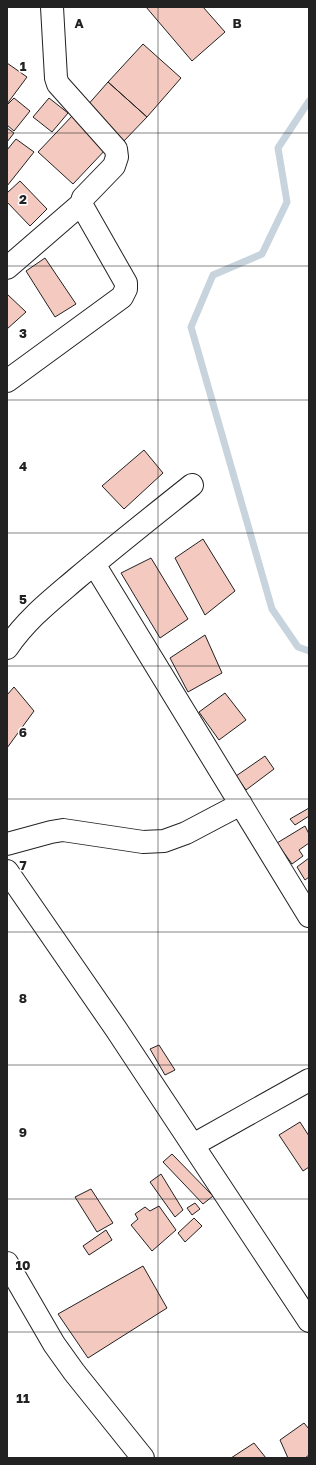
<svg xmlns="http://www.w3.org/2000/svg" width="316" height="1465" font-family="'Golos Text',sans-serif">
  <rect width="100%" height="100%" fill="#fff"/>
  <g fill="none" stroke-linecap="round" stroke-linejoin="round">
    <path stroke="#c7d3dd" stroke-width="7" d="M 309,101 L 278,148 L 287,202 L 262,254 L 213,275 L 191,327 L 272,609 L 298,647 L 309,651"/>
  </g>
  <path fill="#f3c9c0" stroke="#222" d="M 146,7 L 203,7 L 225,32 L 192,61 Z
    M 143,44 L 181,78 L 147,117 L 108,82 Z
    M 7,63 L 27,77 L 7,104 Z
    M 108,82 L 147,117 L 123,142 L 86,107 Z
    M 14,98 L 30,111 L 14,131 L 7,125 L 7,105 Z
    M 49,98 L 68,113 L 52,132 L 33,117 Z
    M 73,115 L 108,147 L 73,184 L 38,152 Z
    M 7,128 L 14,133 L 7,142 Z
    M 16,139 L 34,152 L 7,186 L 7,150 Z
    M 20,181 L 47,209 L 30,226 L 7,202 L 7,193 Z
    M 45,258 L 76,304 L 55,317 L 26,271 Z
    M 7,294 L 26,312 L 7,329 Z
    M 144,450 L 163,473 L 124,509 L 102,486 Z
    M 203,539 L 235,591 L 205,615 L 175,558 Z
    M 151,558 L 188,619 L 160,638 L 121,573 Z
    M 205,635 L 222,673 L 188,692 L 170,658 Z
    M 14,687 L 34,711 L 7,748 L 7,695 Z
    M 225,693 L 246,720 L 219,740 L 199,712 Z
    M 265,756 L 274,769 L 246,790 L 236,776 Z
    M 309,808 L 309,816 L 295,825 L 290,819 Z
    M 305,826 L 309,834 L 309,843 L 299,850 L 303,856 L 292,864 L 277,843 Z
    M 309,858 L 309,877 L 305,880 L 297,867 Z
    M 159,1045 L 175,1070 L 165,1075 L 150,1049 Z
    M 300,1122 L 309,1136 L 309,1167 L 303,1171 L 279,1135 Z
    M 172,1154 L 213,1196 L 203,1204 L 163,1162 Z
    M 161,1174 L 183,1210 L 175,1217 L 150,1182 Z
    M 91,1189 L 113,1223 L 97,1232 L 75,1197 Z
    M 195,1203 L 200,1209 L 192,1215 L 187,1208 Z
    M 159,1206 L 176,1230 L 152,1251 L 131,1225 L 138,1219 L 135,1214 L 145,1207 L 150,1211 Z
    M 194,1218 L 202,1226 L 185,1242 L 178,1233 Z
    M 106,1230 L 112,1240 L 89,1255 L 83,1246 Z
    M 143,1266 L 167,1308 L 88,1358 L 58,1314 Z
    M 304,1423 L 309,1429 L 309,1455 L 305,1458 L 288,1458 L 280,1440 Z
    M 254,1443 L 266,1458 L 231,1458 Z"/>
  <g fill="none" stroke-linecap="round" stroke-linejoin="round">
    <defs>
      <path id="minor" d="M 7,268 L 81,204
        M 7,381 L 122,297 L 126,289 L 126,283 L 81,204 L 83,198 L 114,166 L 117,157 L 116,149 L 58,84 L 56,78 L 52,7
        M 94,564 L 309,916
        M 7,648 C 27,619 49,602 76,579 C 114,547 153,516 192,485
        M 7,844 L 51,832 L 63,830 L 143,842 L 164,841 L 186,833 L 241,804
        M 7,871 L 116,1029 L 309,1321
        M 193,1145 L 309,1080
        M 7,1263 L 54,1344 L 74,1372 L 143,1458"/>
    </defs>
    <use href="#minor" stroke="#222" stroke-width="24"/>
    <use href="#minor" stroke="#fff" stroke-width="22"/>
  </g>
  <path fill="none" stroke="#222" stroke-width="1" stroke-opacity="0.55" d="M 158,7 L 158,1458M 7,133 L 309,133M 7,266 L 309,266M 7,400 L 309,400M 7,533 L 309,533M 7,666 L 309,666M 7,799 L 309,799M 7,932 L 309,932M 7,1065 L 309,1065M 7,1199 L 309,1199M 7,1332 L 309,1332"/>
  <g font-size="13" text-anchor="middle" font-weight="bold" fill="#222" stroke="#fff" stroke-width="3" stroke-linejoin="round" paint-order="stroke">
    <text x="79" y="28">A</text>
    <text x="237" y="28">B</text>
    <text x="23" y="71">1</text>
    <text x="23" y="204">2</text>
    <text x="23" y="338">3</text>
    <text x="23" y="471">4</text>
    <text x="23" y="604">5</text>
    <text x="23" y="737">6</text>
    <text x="23" y="870">7</text>
    <text x="23" y="1003">8</text>
    <text x="23" y="1137">9</text>
    <text x="23" y="1270">10</text>
    <text x="23" y="1403">11</text>
  </g>
  <rect width="316" height="1465" fill="none" stroke="#222222" stroke-width="16"/>
</svg>
